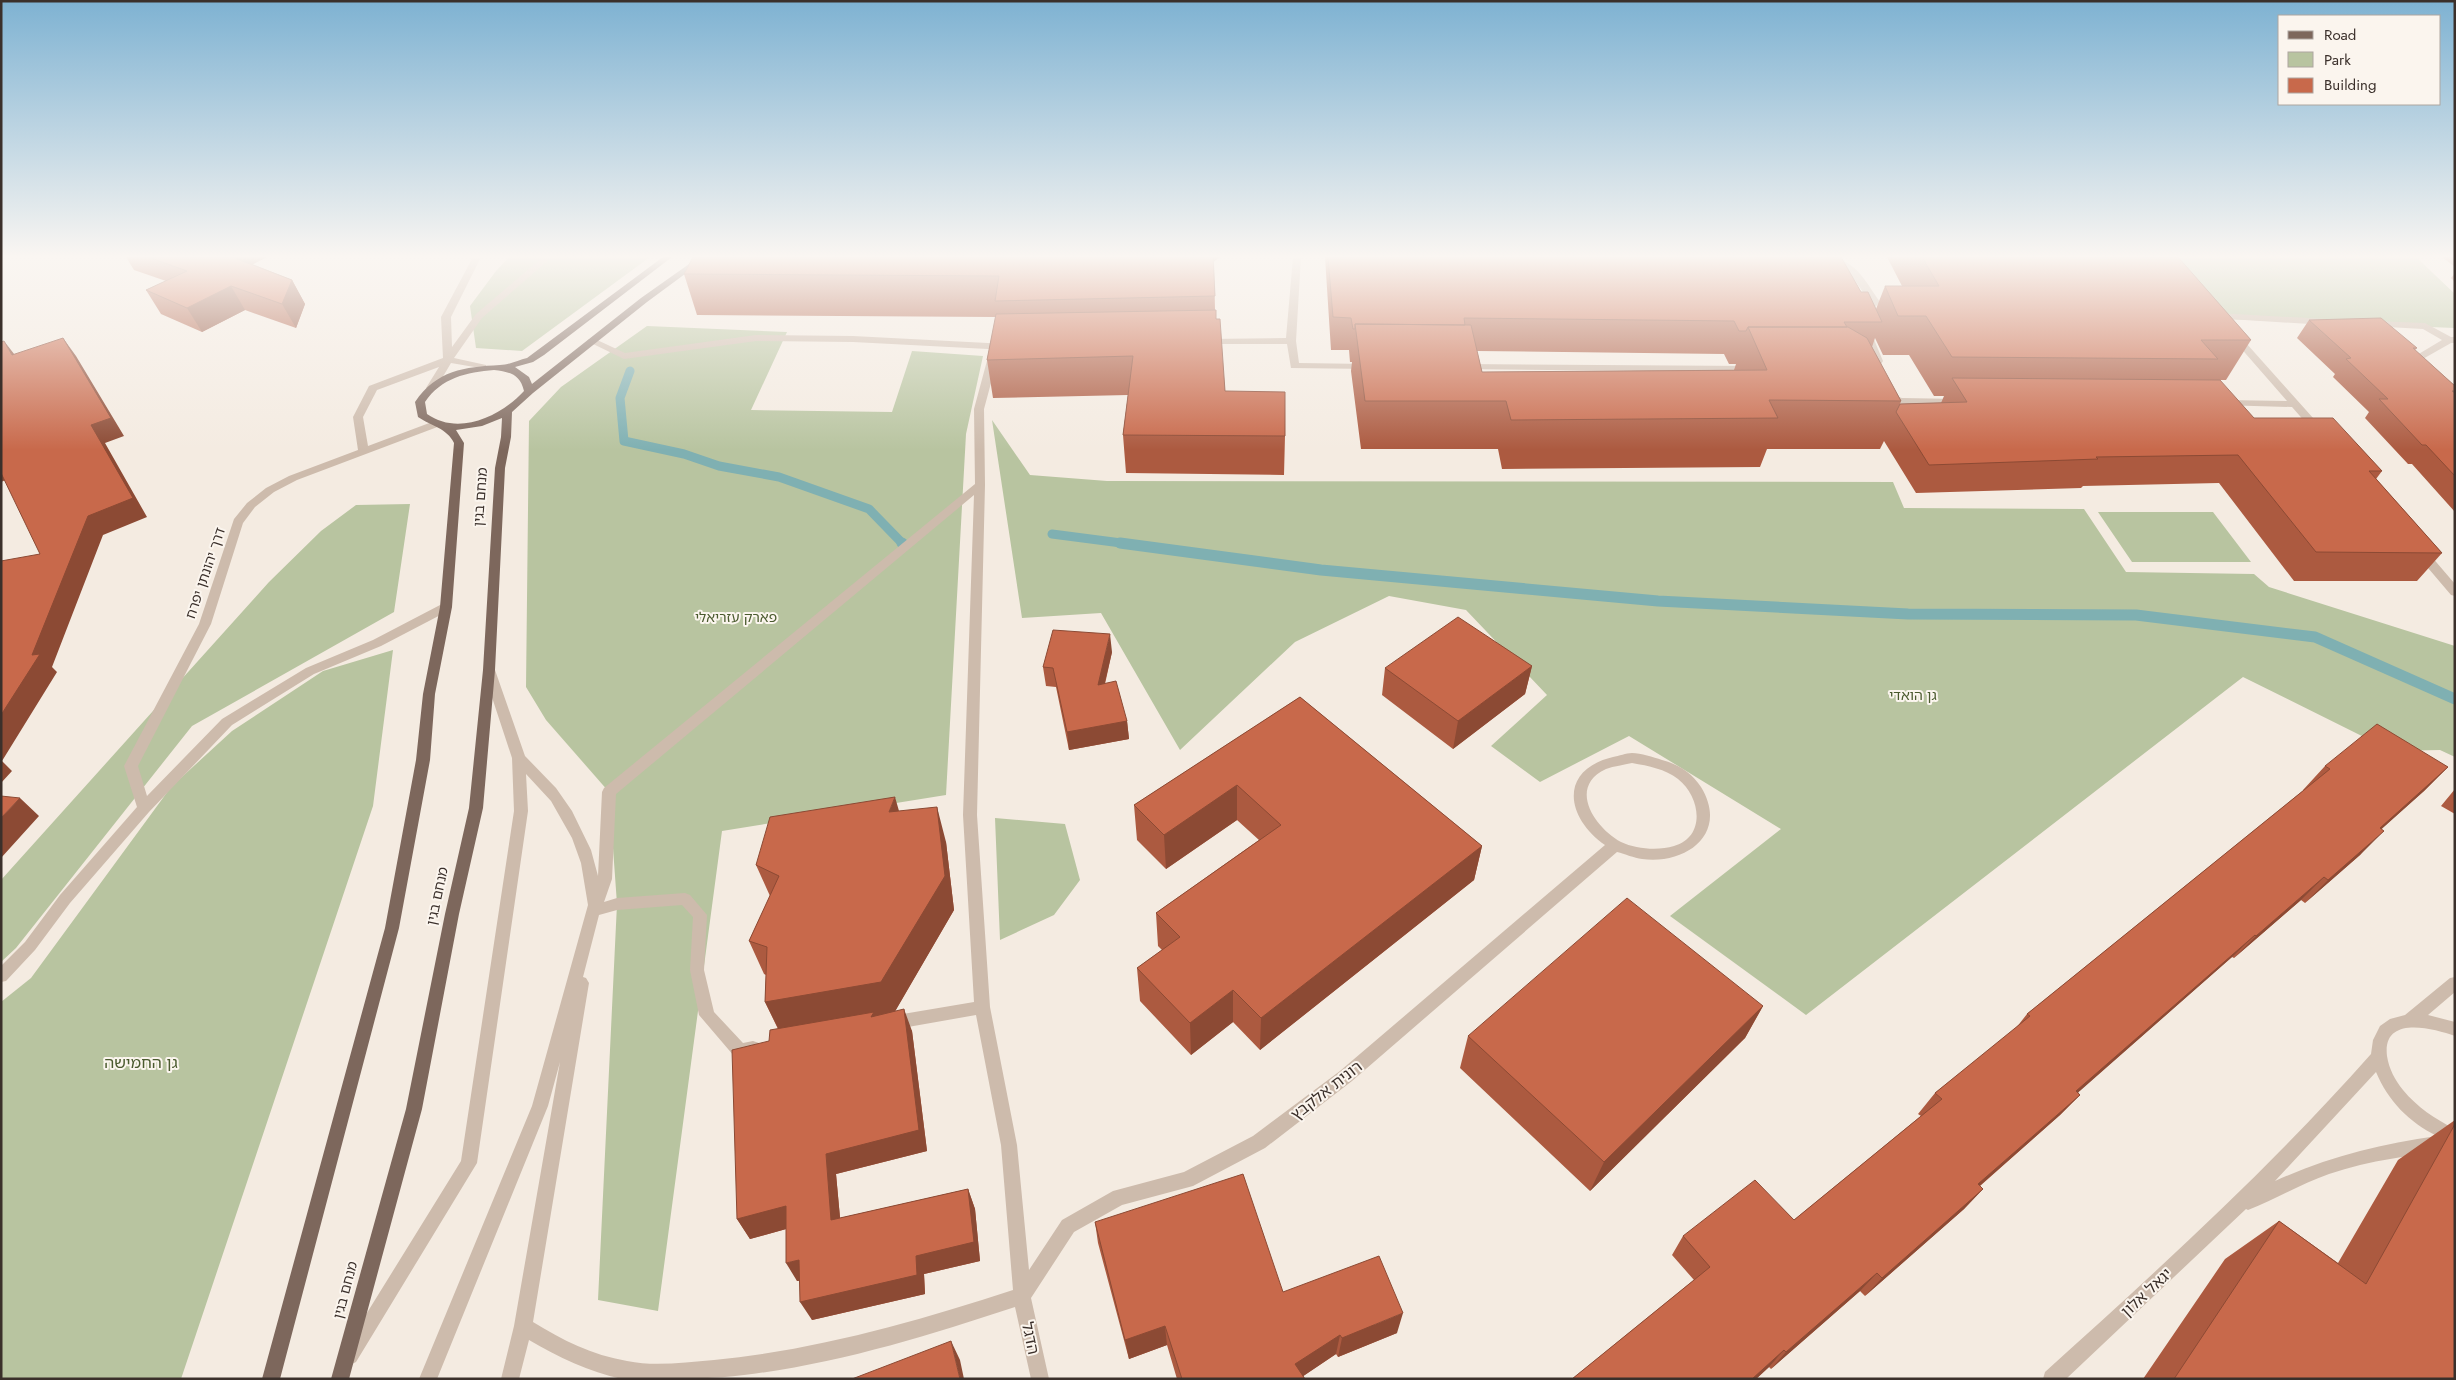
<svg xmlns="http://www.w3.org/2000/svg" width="2456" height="1380" font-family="Jost,'Noto Sans Hebrew',sans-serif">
  <rect width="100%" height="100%" fill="#f4ebe1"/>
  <path fill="#b8c4a0" d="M 509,257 L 650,257 L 522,351 L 476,348 L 470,306 L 496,271 Z
    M 2179,257 L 2416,257 L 2455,294 L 2455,328 L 2226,319 Z
    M 647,326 L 787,332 L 751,410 L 892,412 L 912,351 L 983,356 L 966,434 L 946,795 L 722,831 L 658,1311 L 598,1300 L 617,904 L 609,792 L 546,720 L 526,687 L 529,421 L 561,387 Z
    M 992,420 L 1030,475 L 1107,481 L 1893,482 L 1904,508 L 2084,509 L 2126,572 L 2254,574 L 2269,587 L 2455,646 L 2455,757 L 2440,750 L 2392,751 L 2243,677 L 1806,1015 L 1670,916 L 1781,829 L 1629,736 L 1540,782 L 1491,746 L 1547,695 L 1466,610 L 1389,596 L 1295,642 L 1180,750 L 1101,613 L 1022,618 Z
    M 410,504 L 394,612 L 192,726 L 16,948 L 1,962 L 1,880 L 269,582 L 321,531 L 356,505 Z
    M 2098,512 L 2213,512 L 2251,562 L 2132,562 Z
    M 393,650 L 373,806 L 181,1379 L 1,1379 L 1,1002 L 31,978 L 171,787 L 232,731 L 323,671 Z
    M 995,818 L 1065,824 L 1080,880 L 1054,915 L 1000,940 Z"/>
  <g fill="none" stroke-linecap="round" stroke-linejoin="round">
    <path stroke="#7fb0b2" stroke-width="9" d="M 630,371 L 620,398 L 624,441 L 684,454 L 719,466 L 779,477 L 869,509 L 903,544
      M 1052,534 L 1129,544"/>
    <path stroke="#7fb0b2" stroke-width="11" d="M 902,543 L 904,545
      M 1120,543 L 1321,570 L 1658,601 L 1908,614 L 2136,615 L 2315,637 L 2455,699"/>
    <path fill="#cdbbac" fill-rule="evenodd" d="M 473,257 L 481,257 L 451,317 L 452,347 L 476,314 L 543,257 L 552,257 L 482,318 L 454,358 L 486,365 L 486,369 L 451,363 L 435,390 L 431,391 L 426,388 L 439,367 L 377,390 L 363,417 L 368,446 L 432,422 L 440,422 L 440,426 L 297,480 L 274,492 L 255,507 L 243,523 L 211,624 L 138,766 L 147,796 L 222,719 L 306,668 L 373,640 L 442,604 L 450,604 L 452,607 L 450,610 L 381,646 L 314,674 L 232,725 L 149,812 L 70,903 L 35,950 L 6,981 L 1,982 L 1,966 L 25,942 L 60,895 L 137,807 L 124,766 L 199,624 L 234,519 L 247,503 L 266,488 L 289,476 L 358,450 L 353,417 L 369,386 L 443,358 L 441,317 Z
      M 1293,257 L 1301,257 L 1296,341 L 1299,363 L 1368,364 L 1371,365 L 1371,369 L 1291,368 L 1287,344 L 1204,344 L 1202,342 L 1207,339 L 1286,338 Z
      M 1822,257 C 1855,257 1863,278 1880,302 L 1865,318 L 1883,361 L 1877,371 L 1874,372 L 1869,369 L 1873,361 L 1855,318 L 1870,302 L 1846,268 Z
      M 2216,313 L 2326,319 L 2331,322 L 2326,325 L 2213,318 L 2211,316 Z
      M 2373,321 L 2425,323 L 2451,337 L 2455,337 L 2455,343 L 2451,343 L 2421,360 L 2427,366 L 2425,368 L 2419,368 L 2410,360 L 2412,358 L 2442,340 L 2423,329 L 2370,326 L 2368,324 Z
      M 2235,333 L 2238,334 L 2322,428 L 2322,432 L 2314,432 L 2292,407 L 2220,405 L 2220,401 L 2224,400 L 2287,401 L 2232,338 L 2230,336 Z
      M 756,335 L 853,336 L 1007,344 L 1012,347 L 1007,350 L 853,342 L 756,341 L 624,359 L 587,341 L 589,339 L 595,339 L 625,353 Z
      M 993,354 L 998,357 L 984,409 L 985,485 L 977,815 L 990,1007 L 1017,1145 L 1029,1270 L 1062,1220 L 1113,1191 L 1184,1172 L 1253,1136 L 1340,1071 L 1605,845 C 1566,818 1558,770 1613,757 C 1619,756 1626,753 1632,753 C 1641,753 1653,757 1662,760 C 1678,764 1692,773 1701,787 C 1729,833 1687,865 1642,859 C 1634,858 1625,854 1617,852 L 1352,1081 L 1265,1148 L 1193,1186 L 1122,1205 L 1074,1232 L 1031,1298 L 1049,1379 L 1031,1379 L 1015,1307 C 927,1336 837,1364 744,1375 C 703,1380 663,1379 622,1379 C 589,1372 558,1357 529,1340 L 519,1379 L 501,1379 L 514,1326 L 560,1062 L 548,1106 L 437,1379 L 419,1379 L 532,1106 L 588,905 L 581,863 L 572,838 L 551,801 L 526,774 L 528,811 L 477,1163 L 356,1362 L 350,1365 L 344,1362 L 341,1356 L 344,1350 L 461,1161 L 514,811 L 512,758 L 483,670 L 485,667 L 493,667 L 495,670 L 525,756 L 556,788 L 572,811 L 591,850 L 598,876 L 602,792 L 604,788 L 975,484 L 974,409 L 988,357 ZM 974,495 L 963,815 L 974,1002 L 891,1016 L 886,1018 L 883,1023 L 886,1028 L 891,1030 L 976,1015 L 1001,1145 L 1013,1290 C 915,1322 816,1350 714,1360 C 685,1362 656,1367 627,1361 C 592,1355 562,1340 533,1322 L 589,983 L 586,978 L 583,977 L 599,915 L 617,910 L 682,905 L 693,917 L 690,970 L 699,1015 L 734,1056 C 742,1059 751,1056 759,1053 L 761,1048 L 759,1043 L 753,1041 L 743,1043 L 714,1012 L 704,970 L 707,915 L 690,895 L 685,893 L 617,898 L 604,902 L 612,879 L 616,794 ZM 1632,763 C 1649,766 1665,769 1678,779 C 1701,797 1706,837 1674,846 C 1658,851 1636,849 1621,842 C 1595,828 1567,787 1606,769 C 1614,766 1624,765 1632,763 Z
      M 1463,364 L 1751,366 L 1756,369 L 1751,372 L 1460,369 L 1460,365 Z
      M 1885,393 L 1902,398 L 1959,399 L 1964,402 L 1959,405 L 1901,404 L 1881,398 L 1881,394 Z
      M 2421,548 L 2425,549 L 2455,584 L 2455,596 L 2451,595 L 2417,555 L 2415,552 L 2417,549 Z
      M 2455,977 L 2455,992 L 2428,1015 L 2455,1022 L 2455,1036 C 2432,1028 2382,1015 2387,1056 C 2389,1069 2395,1080 2403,1090 C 2417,1107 2435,1119 2455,1129 L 2455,1150 C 2413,1155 2370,1160 2329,1174 C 2301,1184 2276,1199 2248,1210 L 2246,1209 L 2066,1379 L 2043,1379 L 2045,1372 C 2158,1270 2270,1168 2371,1054 L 2373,1040 L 2380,1026 L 2390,1019 L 2405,1015 L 2450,978 ZM 2376,1072 C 2388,1101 2409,1122 2437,1136 C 2380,1144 2328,1157 2275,1181 Z"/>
    <path fill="#7d675c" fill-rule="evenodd" d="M 663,257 L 672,257 L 544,355 L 533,362 L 515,367 L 529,377 L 532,384 L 641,298 L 699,257 L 708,257 L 647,302 L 533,393 L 512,412 L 511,437 L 505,468 L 495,670 L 483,808 L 459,914 L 422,1109 L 349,1379 L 331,1379 L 406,1109 L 445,914 L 469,808 L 483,670 L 495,468 L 501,437 L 502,418 L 482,426 L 456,430 L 464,443 L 452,607 L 435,694 L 430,760 L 399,928 L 280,1379 L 262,1379 L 385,928 L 416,760 L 423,694 L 440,607 L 454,443 C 447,428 431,426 418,417 L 415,402 C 437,370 464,367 500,365 C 509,365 518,360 527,358 ZM 494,370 C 510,372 520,374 524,391 C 500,417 458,436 427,414 L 425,402 C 441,378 467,372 494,370 Z"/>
  </g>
  <path fill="#ac5a40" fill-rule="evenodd" d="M 126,257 L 267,257 L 252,264 L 292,280 L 305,304 L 296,328 L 245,310 L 202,332 L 161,314 L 146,290 L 166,281 L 134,270 Z
    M 1325,257 L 1841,257 L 1861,292 L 1876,309 L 1885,286 L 1902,286 L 1887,257 L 2178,257 L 2251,340 L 2226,380 L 2205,380 L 2254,418 L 2382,471 L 2376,479 L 2442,553 L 2417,581 L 2294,581 L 2219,483 L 2083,486 L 2081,488 L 1916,493 L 1884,441 L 1880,449 L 1767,449 L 1760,467 L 1502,469 L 1498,449 L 1361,449 L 1351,371 L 1352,362 L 1350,362 L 1349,350 L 1331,350 ZM 1875,338 L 1883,355 L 1909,355 L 1934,396 L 1944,396 L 1941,403 L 1900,404 L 1901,401 L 1872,347 ZM 1477,351 L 1724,354 L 1729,364 L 1736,364 L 1734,370 L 1482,372 Z
    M 2442,257 L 2455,257 L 2455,267 Z
    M 1214,262 L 1215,310 L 1225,391 L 1285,436 L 1284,475 L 1126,473 L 1123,435 L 1128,395 L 993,398 L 987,360 L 996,317 L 697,315 L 684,274 Z
    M 2455,273 L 2455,282 L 2451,278 Z
    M 2309,320 L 2417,348 L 2415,350 L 2455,386 L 2455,512 L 2412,464 L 2408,464 L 2365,418 L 2369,412 L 2333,377 L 2335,374 L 2297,338 Z
    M 1112,652 L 1105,684 L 1127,721 L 1129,739 L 1069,750 L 1056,687 L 1046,686 L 1043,667 Z
    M 1532,666 L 1525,694 L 1453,749 L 1382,695 L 1385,668 Z
    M 1300,697 L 1482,846 L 1474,880 L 1260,1050 L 1233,1022 L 1191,1055 L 1140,1001 L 1137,968 L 1162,950 L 1158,946 L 1156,913 L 1259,840 L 1237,820 L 1166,869 L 1137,840 L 1134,805 Z
    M 2325,766 L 2448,767 L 2424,791 L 2381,829 L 2360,855 L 2305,903 L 2301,900 L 2234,958 L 2232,957 L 2078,1092 L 2080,1095 L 2060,1115 L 1980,1186 L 1983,1189 L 1964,1209 L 1865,1296 L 1860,1291 L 1771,1369 L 1769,1367 L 1756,1379 L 1572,1379 L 1694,1280 L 1672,1255 L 1683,1236 L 1794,1220 L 1921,1116 L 1918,1114 L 1935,1093 L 2016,1028 L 2027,1014 L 2304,790 L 2303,790 Z
    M 2455,789 L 2455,814 L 2441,806 Z
    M 899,811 L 946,842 L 954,910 L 895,1011 L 912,1031 L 927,1151 L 836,1174 L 840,1218 L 968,1189 L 975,1209 L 980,1261 L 924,1274 L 925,1294 L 812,1320 L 800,1281 L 797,1281 L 786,1229 L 750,1239 L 737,1219 L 769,1041 L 778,1029 L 765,1002 L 766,975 L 764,974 L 749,941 L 770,896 L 756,865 Z
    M 1763,1006 L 1745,1038 L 1590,1191 L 1460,1068 L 1468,1036 Z
    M 2455,1120 L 2455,1379 L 2143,1379 L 2225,1259 L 2279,1221 L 2338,1263 L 2398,1160 Z
    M 1095,1222 L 1283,1292 L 1397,1333 L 1338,1357 L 1336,1354 L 1303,1376 L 1305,1379 L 1177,1379 L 1167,1345 L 1129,1359 L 1098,1243 Z"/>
  <path fill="#8c4a34" d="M 221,257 L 267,257 L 232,275 Z
    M 1212,257 L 1220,257 L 1212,263 Z
    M 292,280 L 305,304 L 296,328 L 282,304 Z
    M 231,286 L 245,310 L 202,332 L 187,308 Z
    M 63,338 L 76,356 L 124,436 L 105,443 L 147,517 L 103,535 L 52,667 L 57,672 L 2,761 L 12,771 L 1,783 L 1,715 L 32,655 Z
    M 4,341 L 18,359 L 12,355 Z
    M 1,468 L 10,478 L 1,482 Z
    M 1110,634 L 1112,652 L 1100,703 L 1098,685 Z
    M 1532,666 L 1525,694 L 1453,749 L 1458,721 Z
    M 1127,721 L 1129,739 L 1069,750 L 1067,732 Z
    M 2448,767 L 2424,791 L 2356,852 L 2380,828 Z
    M 1237,785 L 1237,820 L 1166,869 L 1164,835 Z
    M 895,797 L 905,832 L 889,812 Z
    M 20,798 L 39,816 L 1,858 L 1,818 Z
    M 937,807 L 946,842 L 954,910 L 893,1015 L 781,1034 L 765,1002 Z
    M 2384,831 L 2360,855 L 2305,903 L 2328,880 Z
    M 1482,846 L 1474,880 L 1260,1050 L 1261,1018 Z
    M 2324,877 L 2301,900 L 2234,958 L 2256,936 Z
    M 2255,935 L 2232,957 L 2056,1112 L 2076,1091 Z
    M 1233,990 L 1233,1022 L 1191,1055 L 1190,1023 Z
    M 1763,1006 L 1745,1038 L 1590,1191 L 1604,1162 Z
    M 904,1009 L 912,1031 L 927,1151 L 836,1174 L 842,1239 L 831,1220 L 826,1154 Z
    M 2080,1095 L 2060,1115 L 1959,1204 L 1978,1184 Z
    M 968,1189 L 975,1209 L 980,1261 L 924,1274 L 925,1294 L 812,1320 L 800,1302 L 916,1256 Z
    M 1983,1189 L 1964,1209 L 1865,1296 L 1882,1278 Z
    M 786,1206 L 797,1226 L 750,1239 L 737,1219 Z
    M 799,1260 L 810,1279 L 797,1281 L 786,1263 Z
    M 1877,1273 L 1860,1291 L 1771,1369 L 1786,1352 Z
    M 1403,1313 L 1397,1333 L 1338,1357 L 1342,1338 Z
    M 1165,1326 L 1167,1345 L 1129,1359 L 1125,1340 Z
    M 1340,1335 L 1336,1354 L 1299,1379 L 1295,1364 Z
    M 951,1341 L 960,1360 L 964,1379 L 960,1379 Z
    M 1784,1350 L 1769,1367 L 1756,1379 L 1752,1379 Z"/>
  <path fill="#c8694b" stroke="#8c4a34" d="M 148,257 L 232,257 L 292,280 L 282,304 L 231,286 L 187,308 L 146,290 L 187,271 Z
    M 693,257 L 1213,257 L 1215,296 L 995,301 L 999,276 L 684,274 Z
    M 1328,257 L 1841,257 L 1861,292 L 1868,292 L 1882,322 L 1844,322 L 1847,327 L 1748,327 L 1746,331 L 1739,331 L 1734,321 L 1464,318 L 1465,325 L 1355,324 L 1355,329 L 1353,329 L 1351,318 L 1333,317 Z
    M 1922,257 L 2178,257 L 2251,340 L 2201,340 L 2218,359 L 1952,357 L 1926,316 L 1898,316 L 1885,286 L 1939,286 Z
    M 1216,310 L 1216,319 L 1220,319 L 1225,391 L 1285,392 L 1285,436 L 1123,435 L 1133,356 L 987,360 L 996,314 Z
    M 2381,318 L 2417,348 L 2413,348 L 2455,386 L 2455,391 L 2452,391 L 2455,393 L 2455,476 L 2426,445 L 2422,445 L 2379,399 L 2388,399 L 2346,359 L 2351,358 L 2309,320 Z
    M 1355,324 L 1471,325 L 1482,372 L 1767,370 L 1748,327 L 1848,327 L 1867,338 L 1901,401 L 1769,400 L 1778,418 L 1511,420 L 1506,401 L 1365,401 Z
    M 63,338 L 111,418 L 91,425 L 133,498 L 88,516 L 32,655 L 40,654 L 1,715 L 1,561 L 40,554 L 1,473 L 1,342 L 4,341 L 12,355 Z
    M 1952,378 L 2220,380 L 2254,418 L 2333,418 L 2382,471 L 2369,471 L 2442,553 L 2316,552 L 2238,455 L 2096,457 L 2098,459 L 1929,465 L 1896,412 L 1900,404 L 1967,402 Z
    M 1458,617 L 1532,666 L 1458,721 L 1385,668 Z
    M 1053,630 L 1110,634 L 1098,685 L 1116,681 L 1127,721 L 1067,732 L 1053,668 L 1043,667 Z
    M 1300,697 L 1482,846 L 1261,1018 L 1233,990 L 1190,1023 L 1137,968 L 1180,937 L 1156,913 L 1281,825 L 1237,785 L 1164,835 L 1134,805 Z
    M 2377,724 L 2448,767 L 2380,828 L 2384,831 L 2328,880 L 2324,877 L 2256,936 L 2255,935 L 2076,1091 L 2080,1095 L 1978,1184 L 1983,1189 L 1882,1278 L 1877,1273 L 1786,1352 L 1784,1350 L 1752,1379 L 1572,1379 L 1710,1267 L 1683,1236 L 1755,1180 L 1794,1220 L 1942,1099 L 1935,1093 L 2030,1016 L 2027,1014 L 2330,769 L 2325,766 Z
    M 1,796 L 20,798 L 1,818 Z
    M 895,797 L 889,812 L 937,807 L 945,876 L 881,982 L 765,1002 L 767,947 L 749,941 L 779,876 L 756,865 L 770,817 Z
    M 1627,898 L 1763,1006 L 1604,1162 L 1468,1036 Z
    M 904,1009 L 919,1130 L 826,1154 L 831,1220 L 968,1189 L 974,1242 L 916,1256 L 917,1275 L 800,1302 L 799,1260 L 786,1263 L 786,1206 L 737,1219 L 732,1050 L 769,1041 L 770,1030 L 874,1012 L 871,1017 Z
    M 2455,1124 L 2455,1379 L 2174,1379 L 2279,1221 L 2366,1284 Z
    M 1243,1174 L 1283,1292 L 1379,1256 L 1403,1313 L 1342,1338 L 1340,1335 L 1295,1364 L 1305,1379 L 1182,1379 L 1165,1326 L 1125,1340 L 1095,1222 Z
    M 951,1341 L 960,1379 L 852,1379 Z"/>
  <linearGradient id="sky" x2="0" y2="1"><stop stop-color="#7eb2d2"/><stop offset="0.57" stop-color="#faf6f2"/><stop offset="1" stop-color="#faf6f2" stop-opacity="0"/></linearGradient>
  <rect width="2456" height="450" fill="url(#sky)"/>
  <g text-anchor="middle" stroke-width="4" stroke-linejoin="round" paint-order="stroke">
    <g font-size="14" fill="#3b302b" stroke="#fbf5ee">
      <text transform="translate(480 497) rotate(-86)" y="5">מנחם בגין</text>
      <text transform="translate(205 573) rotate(-71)" y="5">דרך יהונתן יפרח</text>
      <text transform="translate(437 896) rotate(-78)" y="5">מנחם בגין</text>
      <text transform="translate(345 1290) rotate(-75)" y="5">מנחם בגין</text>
    </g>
    <g font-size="14" fill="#4a5a2e" stroke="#fbf5ee">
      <text x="736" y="622">פארק עזריאלי</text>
      <text x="1913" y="700">גן הואדי</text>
    </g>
    <g font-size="16" fill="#4a5a2e" stroke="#fbf5ee">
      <text x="141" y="1068">גן החמישה</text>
    </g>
    <g font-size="16" fill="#3b302b" stroke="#fbf5ee">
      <text transform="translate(1326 1090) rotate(-38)" y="6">רונית אלקבץ</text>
      <text transform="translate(2146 1292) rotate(-43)" y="6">יגאל אלון</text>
      <text transform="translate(1031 1338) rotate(78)" y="6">הדגל</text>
    </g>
  </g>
  <rect width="2456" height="1380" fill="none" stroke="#3b302b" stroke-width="5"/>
  <rect x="2278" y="15" width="162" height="90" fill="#fbf5ee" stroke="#aea6a0"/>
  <rect x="2288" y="31" width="25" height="8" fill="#7d675c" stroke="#aea6a0"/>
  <text x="2324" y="40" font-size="15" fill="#3b302b">Road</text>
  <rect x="2288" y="52" width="25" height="15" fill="#b8c4a0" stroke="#aea6a0"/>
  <text x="2324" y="65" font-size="15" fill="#3b302b">Park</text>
  <rect x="2288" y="78" width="25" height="15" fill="#c8694b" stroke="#aea6a0"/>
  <text x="2324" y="90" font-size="15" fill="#3b302b">Building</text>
</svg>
